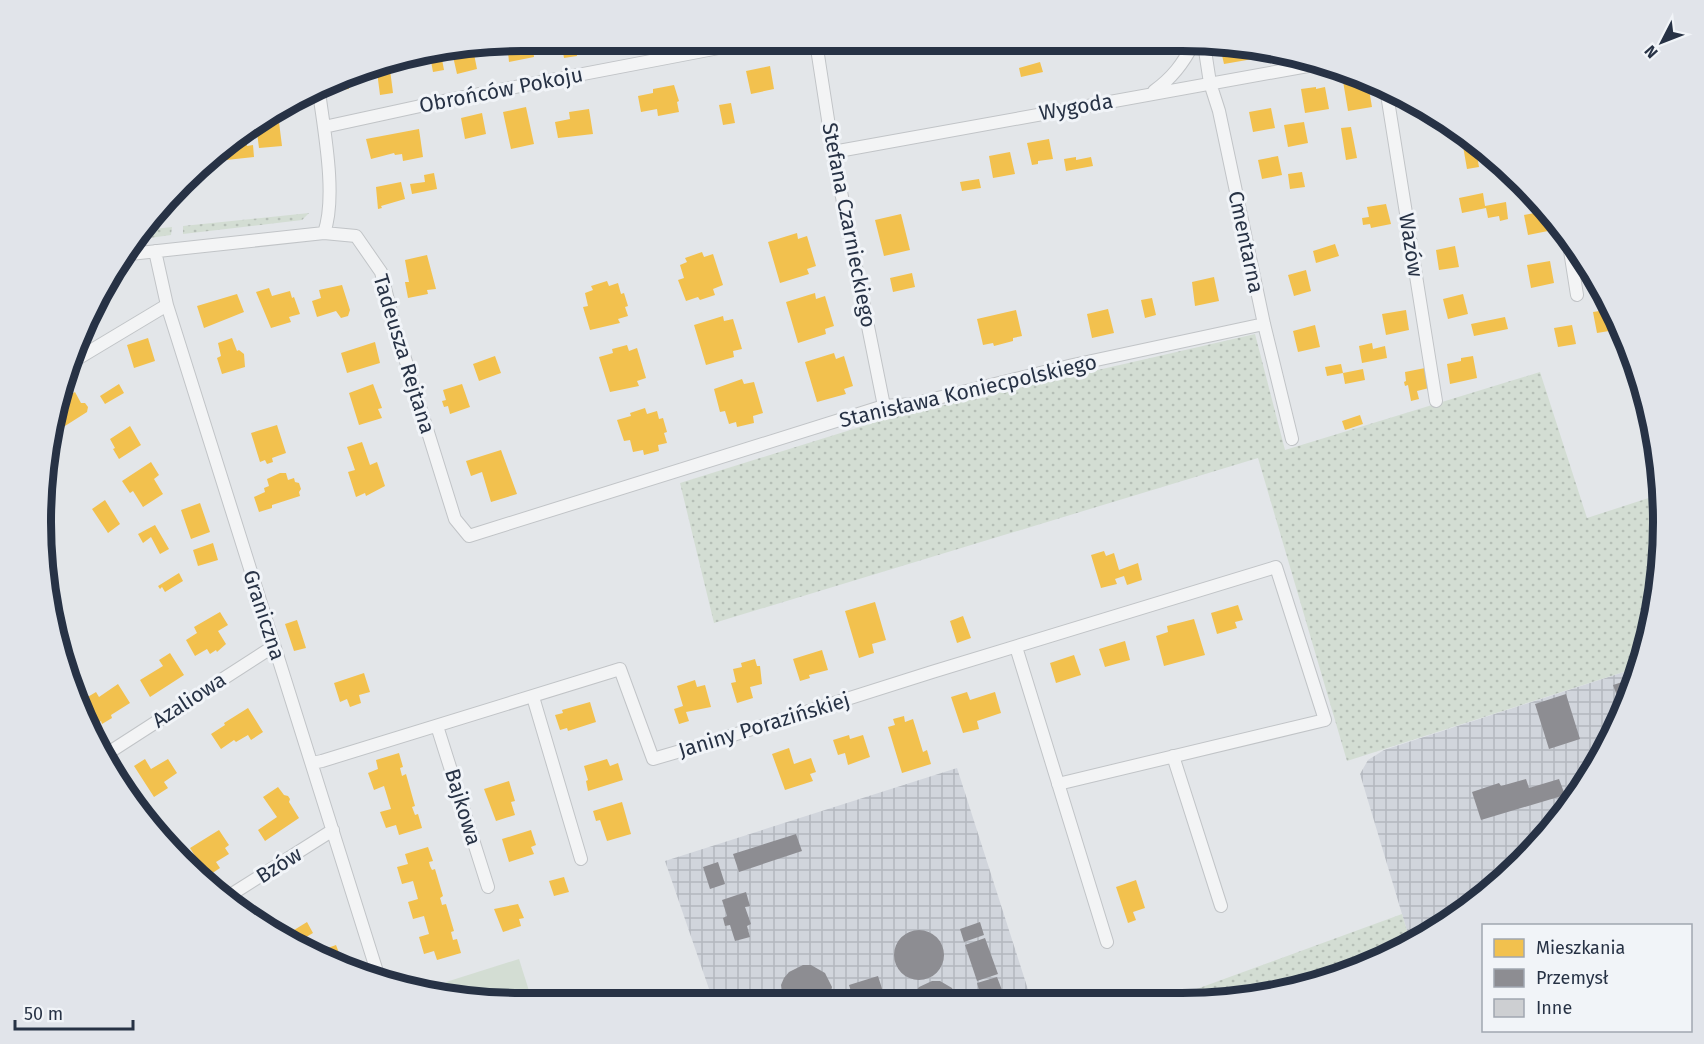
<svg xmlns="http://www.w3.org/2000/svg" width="1704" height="1044" font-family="'Fira Sans',sans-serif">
  <defs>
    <pattern id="industrial-grid" width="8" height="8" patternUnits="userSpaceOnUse" patternTransform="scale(1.5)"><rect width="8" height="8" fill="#d1d5dc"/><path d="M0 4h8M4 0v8" fill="none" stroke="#b3b7be"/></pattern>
    <pattern id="grass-dots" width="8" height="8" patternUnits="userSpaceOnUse" patternTransform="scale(1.5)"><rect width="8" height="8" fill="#d3ddd3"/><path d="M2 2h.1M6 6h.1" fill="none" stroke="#b5beb6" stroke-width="1.8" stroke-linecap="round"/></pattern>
  </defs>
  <rect width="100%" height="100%" fill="#e3e6e9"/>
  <path fill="url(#industrial-grid)" d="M 1639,667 L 1614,735 L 1564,815 L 1499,884 L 1422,939 L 1411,944 L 1360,774 L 1368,760 L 1384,750 Z
    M 957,768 L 1032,1002 L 673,1000 L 709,989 L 665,861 Z"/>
  <path fill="url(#grass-dots)" d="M 309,213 L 302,220 L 183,234 L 183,226 Z
    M 172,227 L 171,235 L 135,240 L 144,230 Z
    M 1255,334 L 1285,450 L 1540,372 L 1587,518 L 1661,494 L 1662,553 L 1647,646 L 1639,667 L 1347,761 L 1258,458 L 714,623 L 680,483 L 892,417 Z
    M 1402,914 L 1411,944 L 1307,987 L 1214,1002 L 1161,1002 Z"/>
  <path fill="#d3ddd3" d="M 519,959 L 530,994 C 506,1002 475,1003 451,997 L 446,982 Z"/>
  <path fill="#f2c14e" d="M 523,41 L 532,41 L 534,57 L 509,62 L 508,52 L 502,53 L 501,44 Z
    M 561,41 L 575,41 L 577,56 L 564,58 Z
    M 496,45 L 497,54 L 486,55 L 485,47 Z
    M 1244,45 L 1263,49 L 1264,57 L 1224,64 L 1221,51 L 1244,47 Z
    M 473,49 L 477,69 L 457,74 L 452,52 Z
    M 441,54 L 444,70 L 433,72 L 430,56 Z
    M 389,62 L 393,93 L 380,95 L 376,64 Z
    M 1040,62 L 1043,72 L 1021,77 L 1019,68 Z
    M 770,66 L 774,89 L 751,94 L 746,71 Z
    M 348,77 L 349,89 L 339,90 L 338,82 Z
    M 1367,78 L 1372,107 L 1348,111 L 1343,81 Z
    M 674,85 L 679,101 L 677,102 L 679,112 L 658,116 L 657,109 L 641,112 L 638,96 L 653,93 L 653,89 Z
    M 1316,87 L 1316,89 L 1325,87 L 1329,109 L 1305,113 L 1301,89 Z
    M 731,103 L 735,123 L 723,125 L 719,105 Z
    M 526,107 L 534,144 L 511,149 L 503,112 Z
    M 1271,108 L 1275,128 L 1253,132 L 1249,112 Z
    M 589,109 L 593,134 L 558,138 L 555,122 L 570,119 L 569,112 Z
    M 482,113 L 486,134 L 465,139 L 461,118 Z
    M 278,114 L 282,146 L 259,148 L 256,125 Z
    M 1304,122 L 1308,143 L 1288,147 L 1284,125 Z
    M 1351,127 L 1357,158 L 1346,160 L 1341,128 Z
    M 419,129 L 423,157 L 403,161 L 402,154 L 395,155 L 394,153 L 371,159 L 366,139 Z
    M 246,135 L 247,146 L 253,145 L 254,157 L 208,162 L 229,140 L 237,136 Z
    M 1049,139 L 1053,159 L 1038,161 L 1038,164 L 1032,165 L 1027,143 Z
    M 1475,144 L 1479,167 L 1467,169 L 1463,146 Z
    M 1010,152 L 1015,174 L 993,178 L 989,156 Z
    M 1278,156 L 1282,175 L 1262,179 L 1258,160 Z
    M 1076,157 L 1076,160 L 1091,157 L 1093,166 L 1066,171 L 1064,159 Z
    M 1302,172 L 1305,187 L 1290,189 L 1288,174 Z
    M 434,173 L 437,189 L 412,194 L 410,184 L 425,182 L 424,175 Z
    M 979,179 L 981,188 L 962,191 L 960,182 Z
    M 401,182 L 405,199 L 381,206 L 382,208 L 378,209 L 376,187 Z
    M 1483,193 L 1485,206 L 1506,202 L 1508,219 L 1500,221 L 1499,216 L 1488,218 L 1486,208 L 1462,213 L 1459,198 Z
    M 1386,204 L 1391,224 L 1371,228 L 1370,224 L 1363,225 L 1362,218 L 1369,217 L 1367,207 Z
    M 1545,211 L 1548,231 L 1528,235 L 1524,215 Z
    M 901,214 L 910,250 L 884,256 L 875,220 Z
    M 797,233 L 798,239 L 807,236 L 816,266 L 807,269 L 809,274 L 780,283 L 768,242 Z
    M 1335,244 L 1339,256 L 1316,263 L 1313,251 Z
    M 1455,246 L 1459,267 L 1439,270 L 1436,250 Z
    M 702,252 L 704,257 L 713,254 L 723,285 L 713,289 L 715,295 L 700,300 L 698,297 L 686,301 L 678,280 L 684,278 L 680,265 L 687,262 L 685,258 Z
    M 427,255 L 436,289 L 427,290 L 428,294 L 408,298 L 405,282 L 409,282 L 405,260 Z
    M 1550,261 L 1554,283 L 1531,288 L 1527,265 Z
    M 1306,270 L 1311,291 L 1294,296 L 1288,275 Z
    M 912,273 L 915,287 L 893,292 L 890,278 Z
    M 1214,277 L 1219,301 L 1195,306 L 1192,282 Z
    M 607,281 L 609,286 L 618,283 L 621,294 L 624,293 L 628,306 L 625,307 L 628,316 L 618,319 L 620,323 L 590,330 L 583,307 L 588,306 L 585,293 L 593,290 L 591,286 Z
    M 342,285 L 350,310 L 348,316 L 341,318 L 336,311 L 317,317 L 312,301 L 321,298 L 319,290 Z
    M 269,288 L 272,296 L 290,291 L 292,298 L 294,297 L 300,314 L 289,317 L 291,322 L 271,328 L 256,292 Z
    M 815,293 L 816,299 L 825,296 L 834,326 L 825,329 L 826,334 L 798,343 L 786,302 Z
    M 237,294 L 244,312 L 204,328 L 197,306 Z
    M 1463,294 L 1468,314 L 1448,319 L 1443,299 Z
    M 1152,298 L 1156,315 L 1145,318 L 1141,300 Z
    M 1108,309 L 1114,333 L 1092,338 L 1087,314 Z
    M 1612,309 L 1615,330 L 1597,333 L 1593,312 Z
    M 1016,310 L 1022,336 L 1013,338 L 1013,341 L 994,346 L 993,343 L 983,345 L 977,319 Z
    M 1406,310 L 1409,330 L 1386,335 L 1382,314 Z
    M 723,316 L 724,321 L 733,319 L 742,349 L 733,351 L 734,357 L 706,365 L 694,325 Z
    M 1505,317 L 1508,329 L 1474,336 L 1471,324 Z
    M 1315,325 L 1320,347 L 1298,352 L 1293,331 Z
    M 1572,325 L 1576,344 L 1558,347 L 1554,328 Z
    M 148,338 L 155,361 L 134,368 L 127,345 Z
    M 232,338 L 237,351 L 239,350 L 244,354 L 245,367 L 222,374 L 217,358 L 221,356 L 218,343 Z
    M 375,342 L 380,363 L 347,373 L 341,353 Z
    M 1372,343 L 1373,349 L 1385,346 L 1387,358 L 1362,363 L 1359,346 Z
    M 627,345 L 629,351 L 637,348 L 646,378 L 637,381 L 639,386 L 610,392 L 599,357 L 613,353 L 612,349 Z
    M 834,353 L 836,359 L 844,356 L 853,386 L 844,389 L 846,394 L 817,402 L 805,362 Z
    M 495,356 L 501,373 L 479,381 L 473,364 Z
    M 1473,356 L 1477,378 L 1450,384 L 1447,364 L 1461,361 L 1461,358 Z
    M 1341,364 L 1343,373 L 1327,376 L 1325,367 Z
    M 1425,368 L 1429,388 L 1417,391 L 1419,399 L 1411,401 L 1408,385 L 1405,386 L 1404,382 L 1406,381 L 1405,372 Z
    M 1363,369 L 1365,380 L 1345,384 L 1343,373 Z
    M 742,379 L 744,384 L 754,382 L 763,413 L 753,416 L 754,423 L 737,427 L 736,422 L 729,424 L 725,411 L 720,412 L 714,389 Z
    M 119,384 L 124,393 L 105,404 L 100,396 Z
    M 373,384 L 382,408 L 378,409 L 382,418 L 359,425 L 349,393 Z
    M 462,384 L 470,407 L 450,414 L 448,406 L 444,407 L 442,401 L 446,400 L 443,390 Z
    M 75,392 L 81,403 L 85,403 L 88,407 L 87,412 L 65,426 L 63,423 L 56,427 L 60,401 Z
    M 645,408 L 647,414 L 657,411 L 659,419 L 663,418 L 667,432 L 664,433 L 667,443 L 658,445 L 659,451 L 644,455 L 643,450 L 633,452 L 630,440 L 624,441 L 617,420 L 631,416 L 630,413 Z
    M 1360,415 L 1363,424 L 1345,430 L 1342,421 Z
    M 277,425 L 286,453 L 272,458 L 273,462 L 267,464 L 265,460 L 260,462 L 251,433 Z
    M 130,426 L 141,445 L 119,459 L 113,449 L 115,448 L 110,439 Z
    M 362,442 L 370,465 L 377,462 L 385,486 L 366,496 L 365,493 L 356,497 L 348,472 L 355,470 L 347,447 Z
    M 501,450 L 517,494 L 491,502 L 482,472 L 471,476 L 466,461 Z
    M 151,462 L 159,475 L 154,479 L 163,494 L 143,507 L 133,491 L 130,493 L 122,481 Z
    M 280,473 L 286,473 L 288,480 L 294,478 L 295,482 L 299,483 L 301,489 L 299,492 L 300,496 L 272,505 L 272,508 L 259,512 L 254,497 L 265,492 L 264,488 L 269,486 L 267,479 Z
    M 105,500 L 120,524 L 108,533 L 92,509 Z
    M 200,503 L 210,532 L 191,539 L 181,510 Z
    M 155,525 L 169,549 L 160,554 L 151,537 L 143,543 L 138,534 Z
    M 213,543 L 218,560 L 198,566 L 193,550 Z
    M 1104,551 L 1106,556 L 1114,553 L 1119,570 L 1138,563 L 1142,580 L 1127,585 L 1124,576 L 1115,579 L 1117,584 L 1101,588 L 1091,555 Z
    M 179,573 L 183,581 L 165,592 L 162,587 L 160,589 L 158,586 Z
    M 875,602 L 886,640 L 872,644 L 874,653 L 859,658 L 845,611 Z
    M 1238,605 L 1243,620 L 1235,622 L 1237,628 L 1217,634 L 1211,613 Z
    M 220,612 L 228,625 L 218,631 L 226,644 L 217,652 L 216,650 L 210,654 L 207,649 L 195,656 L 186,640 L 197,633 L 194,627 Z
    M 963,616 L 971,638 L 957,643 L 950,621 Z
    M 1194,619 L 1205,655 L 1164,666 L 1156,636 L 1168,632 L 1167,626 Z
    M 297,620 L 306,648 L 294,651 L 285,624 Z
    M 1125,641 L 1130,660 L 1105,667 L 1099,649 Z
    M 822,650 L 828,670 L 809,675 L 810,678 L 800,681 L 793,659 Z
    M 170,653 L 184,675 L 150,697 L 140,680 L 163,666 L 159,660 Z
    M 1074,655 L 1081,675 L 1056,683 L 1050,663 Z
    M 755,659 L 757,666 L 760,666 L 762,684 L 750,687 L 753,698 L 737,703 L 731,683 L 736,682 L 733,669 L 742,667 L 741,663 Z
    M 364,673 L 370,692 L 359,695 L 361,703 L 350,707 L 347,699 L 340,702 L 334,683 Z
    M 695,680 L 697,687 L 705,685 L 711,707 L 686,712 L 689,721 L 679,724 L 674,709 L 683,706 L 677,686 Z
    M 118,684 L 130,703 L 111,715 L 112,718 L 102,724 L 101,721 L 94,726 L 82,707 L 89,703 L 86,698 L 96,692 L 99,697 Z
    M 967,692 L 970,700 L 995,692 L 1001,713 L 977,721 L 979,729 L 963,733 L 951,697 Z
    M 590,702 L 596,722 L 568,731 L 567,728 L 560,730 L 555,715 L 563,713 L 562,710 Z
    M 248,708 L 263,732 L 251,740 L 248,735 L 236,742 L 234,740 L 221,749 L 211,734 L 225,725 L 224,723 Z
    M 904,716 L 905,722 L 913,719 L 923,752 L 927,750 L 931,764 L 902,773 L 888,727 L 895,725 L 893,719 Z
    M 849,735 L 850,739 L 863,735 L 870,757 L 848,765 L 845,753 L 838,755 L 833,740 Z
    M 789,748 L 794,764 L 811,758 L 816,772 L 810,774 L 813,781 L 785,790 L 772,754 Z
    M 399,753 L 403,767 L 400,768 L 402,776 L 406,774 L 415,806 L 412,807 L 415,815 L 418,814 L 422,828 L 399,835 L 396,825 L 386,828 L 380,812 L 391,809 L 384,786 L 374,790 L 368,773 L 378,769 L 376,760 Z
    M 145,759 L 151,769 L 168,759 L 177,773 L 164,782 L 168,788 L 154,797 L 134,766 Z
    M 607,759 L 610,766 L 618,763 L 623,780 L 588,791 L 586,781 L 588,780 L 584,766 Z
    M 509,781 L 515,801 L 511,802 L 515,815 L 496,821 L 484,789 Z
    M 278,787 L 284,795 L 288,796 L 290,799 L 289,802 L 299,818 L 265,841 L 258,830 L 277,817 L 263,797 Z
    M 622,802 L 631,834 L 607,841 L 600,820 L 596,821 L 593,811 Z
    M 219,830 L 229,845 L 225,848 L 229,854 L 216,862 L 220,868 L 208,876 L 190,848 Z
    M 531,830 L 536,845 L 531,847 L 534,854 L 509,862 L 502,839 Z
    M 428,847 L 433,861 L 429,862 L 430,866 L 432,870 L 435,869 L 443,896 L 440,898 L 441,901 L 442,905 L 446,904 L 454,931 L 451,932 L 453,940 L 457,939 L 461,953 L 437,960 L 434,951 L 424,954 L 419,937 L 429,934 L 424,916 L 413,919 L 408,902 L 418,899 L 413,881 L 402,884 L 397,867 L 408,864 L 405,854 Z
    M 564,877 L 569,892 L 554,896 L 549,881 Z
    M 1136,880 L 1145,908 L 1133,912 L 1136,920 L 1128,923 L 1116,887 Z
    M 518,904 L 524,918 L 519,919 L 521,926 L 503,932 L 494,909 Z
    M 307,922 L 313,933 L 296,943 L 287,938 L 286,935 Z
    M 336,945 L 344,966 L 338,967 L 314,953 Z"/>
  <path fill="#8d8d92" d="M 1635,678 L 1628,699 L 1619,701 L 1613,685 Z
    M 1566,694 L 1580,739 L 1549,749 L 1535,704 Z
    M 1526,779 L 1529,788 L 1559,779 L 1565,795 L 1481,820 L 1472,792 L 1499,783 L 1501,786 Z
    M 796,834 L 802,851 L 739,872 L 733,854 Z
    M 718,862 L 725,884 L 710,889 L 703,867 Z
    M 746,892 L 750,906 L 745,907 L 751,924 L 747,926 L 750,937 L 735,941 L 730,925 L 725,926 L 723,918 L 727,916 L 722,900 Z
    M 980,922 L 984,935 L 964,942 L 960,929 Z
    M894 955a25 25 0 1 1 50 0a25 25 0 1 1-50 0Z
    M 985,938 L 998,974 L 977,981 L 965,945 Z
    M 803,965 L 811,965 L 825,973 L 832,987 L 829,1001 L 783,1001 L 781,985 L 784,978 L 789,972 Z
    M 878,976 L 886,1001 L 854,1001 L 849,985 Z
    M 997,977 L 1002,990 L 981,997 L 977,983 Z
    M 932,981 L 940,981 L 952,988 L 958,1001 L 911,1001 L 914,993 L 919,987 Z"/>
  <path fill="#cdcfd2" d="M 1642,384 L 1657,449 L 1656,449 L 1632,388 Z"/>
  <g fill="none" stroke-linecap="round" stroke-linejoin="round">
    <defs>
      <path id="minor" d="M 816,42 L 833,152 L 884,406
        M 1204,44 L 1210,83 L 1219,111 L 1264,324 L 1292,439
        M 1386,88 L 1436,401
        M 1154,91 C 1172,78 1183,64 1193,44
        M 319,92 C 324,130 337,197 324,233
        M 324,127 L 448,100 L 750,42
        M 833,152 L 1319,64
        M 1568,238 L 1577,295
        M 155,251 L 167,305 L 379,978
        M 121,255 L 324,233 L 356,236 L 381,272 L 393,320 L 455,519 L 469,536 L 884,406 L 913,404 L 1073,365 L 1264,324
        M 67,365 L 167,305
        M 1016,647 L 1107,942
        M 533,697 L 581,859
        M 437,726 L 488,887
        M 105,755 L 274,646
        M 1173,756 L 1221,906
        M 312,763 L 322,761 L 620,669 L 653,759 L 708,743 L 932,672 L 1276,567 L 1325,720 L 1058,784
        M 224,899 L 333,830"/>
    </defs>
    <use href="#minor" stroke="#c1c4c7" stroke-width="14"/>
    <use href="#minor" stroke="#f3f4f5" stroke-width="12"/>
  </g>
  <g text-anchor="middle" stroke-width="6" stroke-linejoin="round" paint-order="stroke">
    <g font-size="21" fill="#273245" stroke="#f1f4f8">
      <text transform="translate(501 90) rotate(-11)" y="7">Obrońców Pokoju</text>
      <text transform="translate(1076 107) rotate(-10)" y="7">Wygoda</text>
      <text transform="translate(849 225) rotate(79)" y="7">Stefana Czarnieckiego</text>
      <text transform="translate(1246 242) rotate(78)" y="7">Cmentarna</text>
      <text transform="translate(1411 245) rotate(81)" y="7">Wazów</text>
      <text transform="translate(404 354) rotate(73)" y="7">Tadeusza Rejtana</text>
      <text transform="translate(968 391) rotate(-13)" y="7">Stanisława Koniecpolskiego</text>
      <text transform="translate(264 615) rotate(72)" y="7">Graniczna</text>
      <text transform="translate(189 700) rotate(-33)" y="7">Azaliowa</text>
      <text transform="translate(764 725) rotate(-17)" y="7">Janiny Porazińskiej</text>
      <text transform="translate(463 807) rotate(73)" y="7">Bajkowa</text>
      <text transform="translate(279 865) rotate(-32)" y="7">Bzów</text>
    </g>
  </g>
  <path d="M0 0H1704V1044H0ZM522 51H1182A471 471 0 0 1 1653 522V522A471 471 0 0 1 1182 993H522A471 471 0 0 1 51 522V522A471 471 0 0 1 522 51Z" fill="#e1e4ea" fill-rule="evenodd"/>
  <path fill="none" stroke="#273245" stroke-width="8" d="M522 51H1182A471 471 0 0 1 1653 522V522A471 471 0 0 1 1182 993H522A471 471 0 0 1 51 522V522A471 471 0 0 1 522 51Z"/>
  <rect x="1482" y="924" width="210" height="108" fill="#f1f4f8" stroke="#a0a6b0" stroke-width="1.5"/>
  <rect x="1494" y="939" width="30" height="18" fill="#f2c14e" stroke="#a0a6b0" stroke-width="1.5"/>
  <text x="1536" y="954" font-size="18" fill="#273245">Mieszkania</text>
  <rect x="1494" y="969" width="30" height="18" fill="#8d8d92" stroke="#a0a6b0" stroke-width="1.5"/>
  <text x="1536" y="984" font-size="18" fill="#273245">Przemysł</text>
  <rect x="1494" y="999" width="30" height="18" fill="#cdcfd2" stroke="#a0a6b0" stroke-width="1.5"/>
  <text x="1536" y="1014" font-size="18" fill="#273245">Inne</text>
  <g transform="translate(1662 42) rotate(228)" stroke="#f1f4f8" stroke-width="4.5" paint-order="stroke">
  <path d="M0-4.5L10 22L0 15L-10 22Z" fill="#273245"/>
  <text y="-9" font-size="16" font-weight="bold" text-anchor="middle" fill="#273245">N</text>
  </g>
  <path d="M15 1020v9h118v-9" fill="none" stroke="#273245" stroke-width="3"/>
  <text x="24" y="1020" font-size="18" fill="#273245" stroke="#f1f4f8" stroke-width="4.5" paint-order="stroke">50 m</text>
</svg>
